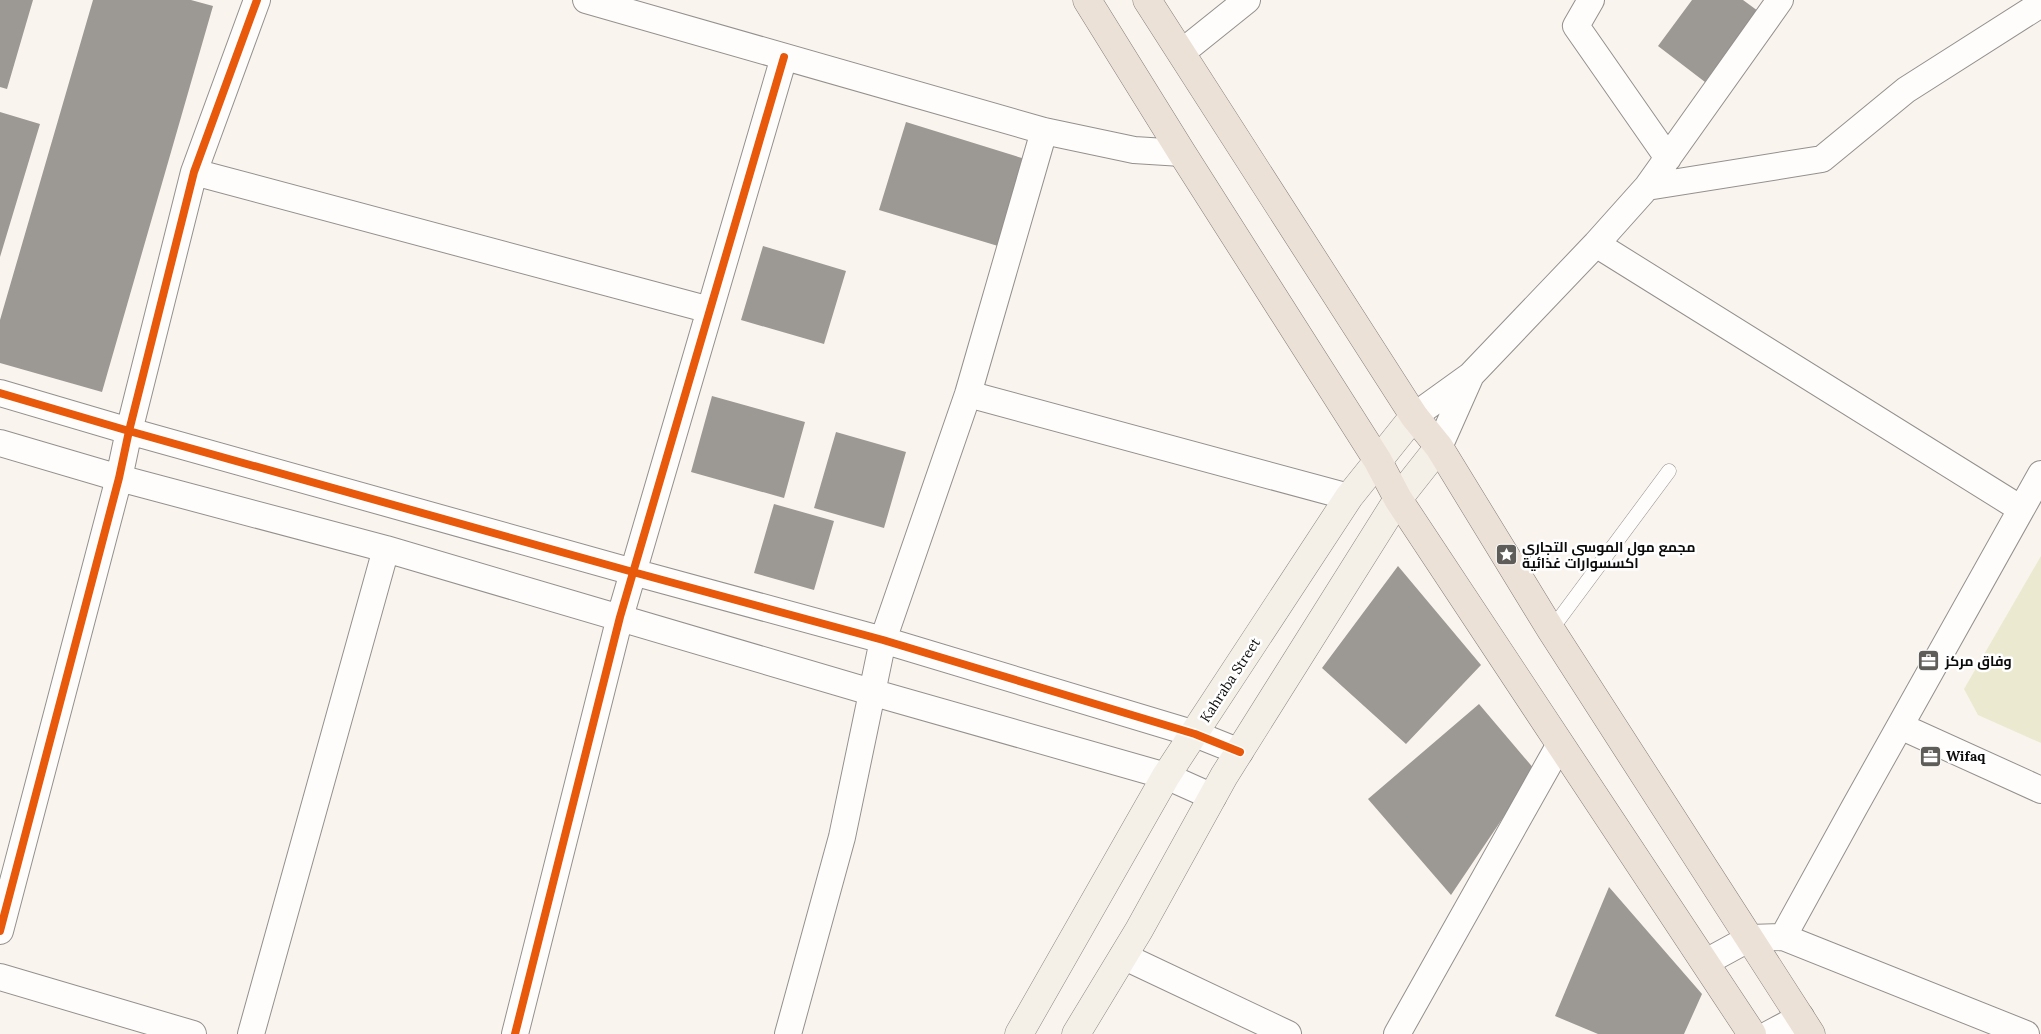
<svg xmlns="http://www.w3.org/2000/svg" width="2041" height="1034" font-family="Lora,Cairo,serif">
  <rect width="100%" height="100%" fill="#faf4ee"/>
  <path fill="#ebead1" d="M 2041,556 L 2041,743 L 1978,715 L 1964,689 Z"/>
  <path fill="#9c9894" d="M 0,0 L 33,0 L 7,89 L 0,87 Z
    M 93,0 L 191,0 L 213,6 L 102,392 L 0,363 L 0,320 Z
    M 1692,0 L 1743,0 L 1758,11 L 1705,82 L 1658,46 Z
    M 0,112 L 40,124 L 0,257 Z
    M 906,122 L 1025,159 L 998,246 L 879,210 Z
    M 763,246 L 846,271 L 824,344 L 741,320 Z
    M 712,396 L 805,422 L 784,498 L 691,472 Z
    M 836,432 L 906,452 L 884,528 L 814,508 Z
    M 774,504 L 834,521 L 814,590 L 754,573 Z
    M 1398,566 L 1481,665 L 1406,744 L 1322,668 Z
    M 1479,704 L 1535,770 L 1451,895 L 1368,799 Z
    M 1609,887 L 1702,994 L 1684,1034 L 1598,1034 L 1555,1016 Z"/>
  <g fill="none" stroke-linecap="round" stroke-linejoin="round">
    <defs>
      <path id="service" d="M 1551,630 L 1669,471"/>
      <path id="minor" d="M 586,0 L 1044,131 L 1134,150 L 1182,153
        M 1591,0 L 1576,26 L 1668,158
        M 1181,53 L 1247,0
        M 194,172 L 710,310
        M 1647,187 L 1822,159 L 1906,90 L 2041,4
        M 1596,244 L 2021,509
        M 0,393 L 129,431 L 633,572 L 883,640 L 1195,734 L 1240,752
        M 968,394 L 1349,497
        M 1414,416 L 1471,375 L 1596,244 L 1647,187 L 1780,0
        M 0,443 L 119,478 L 386,549 L 871,692 L 1166,776 L 1213,797
        M 1439,447 L 1471,375
        M 1900,726 L 2041,790
        M 0,931 L 119,478 L 129,431 L 194,172 L 257,0
        M 1783,937 L 1854,808 L 2041,474
        M 1123,956 L 1288,1034
        M 1706,962 L 1750,938 L 1783,937 L 2026,1034
        M 0,977 L 193,1034
        M 251,1034 L 386,549
        M 515,1034 L 620,617 L 784,57
        M 788,1034 L 842,837 L 883,640 L 968,394 L 1044,131
        M 1397,1034 L 1560,744
        M 1769,1034 L 1801,1017"/>
      <path id="secondary" d="M 1019,1034 L 1166,776 L 1349,497 L 1414,416
        M 1076,1034 L 1139,930 L 1224,776 L 1398,499 L 1439,447"/>
      <path id="primary" d="M 1087,0 L 1182,153 L 1378,461 L 1398,499 L 1752,1034
        M 1147,0 L 1414,416 L 1439,447 L 1551,630 L 1811,1034"/>
    </defs>
    <use href="#service" stroke="#93908d" stroke-width="15"/>
    <use href="#minor" stroke="#93908d" stroke-width="28"/>
    <use href="#secondary" stroke="#898784" stroke-width="29"/>
    <use href="#primary" stroke="#807d7a" stroke-width="29"/>
    <use href="#service" stroke="#fefdfc" stroke-width="14"/>
    <use href="#minor" stroke="#fefdfc" stroke-width="26"/>
    <use href="#secondary" stroke="#f4f0e8" stroke-width="28"/>
    <use href="#primary" stroke="#ece1d6" stroke-width="28"/>
    <defs>
      <path id="cycleway" d="M 0,393 L 129,431 L 633,572 L 883,640 L 1195,734 L 1240,752
        M 0,931 L 119,478 L 129,431 L 194,172 L 257,0
        M 515,1034 L 620,617 L 784,57"/>
    </defs>
    <use href="#cycleway" stroke="#fff" stroke-width="11"/>
    <use href="#cycleway" stroke="#e8590c" stroke-width="8"/>
  </g>
  <defs>
    <symbol id="sight-square" viewBox="-11 -11 22 22"><rect x="-9" y="-9" width="18" height="18" rx="4" fill="#5f5d5a" stroke="#fff"/><path d="M0-6L1.8-2.2L6-1.7L2.9 1.2L3.7 5.4L0 3.3L-3.7 5.4L-2.9 1.2L-6-1.7L-1.8-2.2Z" fill="#fff"/></symbol>
    <symbol id="office-square" viewBox="-11 -11 22 22"><rect x="-9" y="-9" width="18" height="18" rx="4" fill="#5f5d5a" stroke="#fff"/><path d="M-6-3h4V-5.5h4V-3h4V5H-6ZM-1-4.5V-3h2v-1.5ZM-6 0V1H6V0Z" fill="#fff"/></symbol>
  </defs>
  <g fill-rule="evenodd">
    <use href="#sight-square" x="1494" y="542" width="25" height="25"/>
    <use href="#office-square" x="1916" y="648" width="25" height="25"/>
    <use href="#office-square" x="1918" y="744" width="25" height="25"/>
  </g>
  <g text-anchor="middle" stroke-width="5" stroke-linejoin="round" paint-order="stroke">
    <g font-size="14" font-weight="bold" fill="#0b0b0b" stroke="#fff" text-anchor="start">
      <text x="1522" y="552">مجمع مول الموسى التجاري<tspan x="1522" dy="16">اكسسوارات غذائية</tspan></text>
      <text x="1945" y="666">وفاق مركز</text>
      <text x="1946" y="761">Wifaq</text>
    </g>
    <g font-size="14" fill="#0b0b0b" stroke="#fff">
      <text transform="translate(1230 680) rotate(-57)" y="5">Kahraba Street</text>
    </g>
  </g>
</svg>
